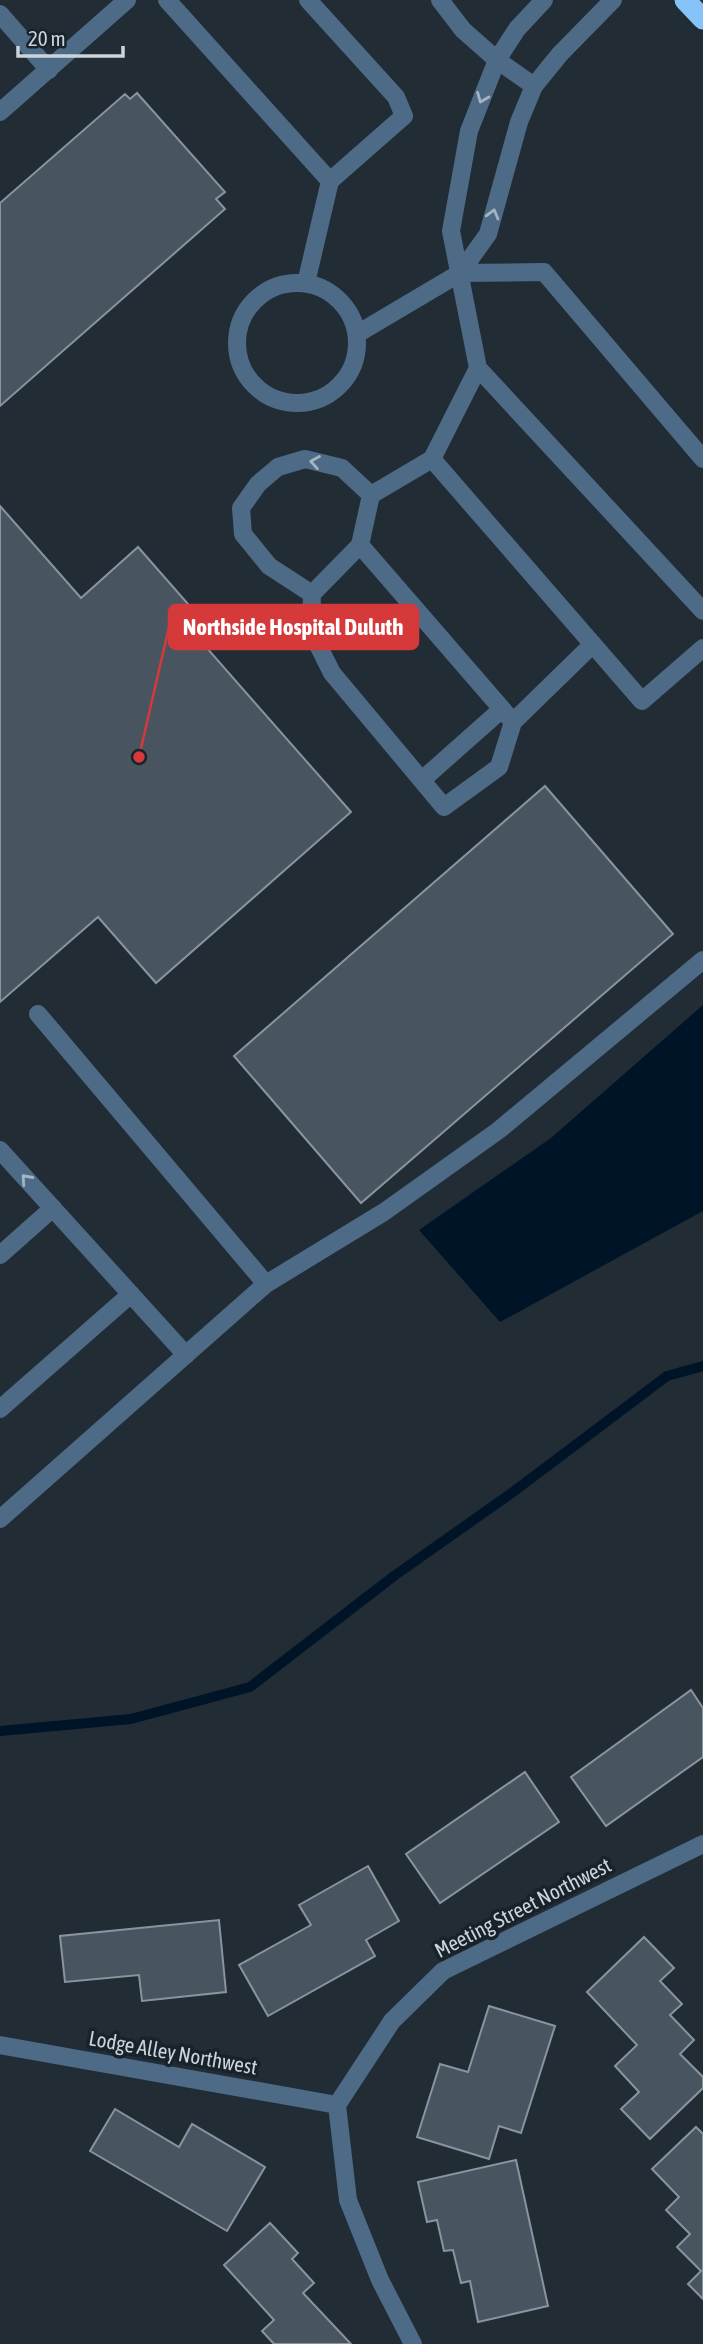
<svg xmlns="http://www.w3.org/2000/svg" width="703" height="2344" font-family="'Asap Condensed',sans-serif">
  <rect width="100%" height="100%" fill="#212c35"/>
  <path fill="#001428" d="M 703,1005 L 703,1211 L 500,1322 L 419,1230 L 551,1138 Z"/>
  <g fill="none" stroke-linecap="round" stroke-linejoin="round">
    <path stroke="#001428" stroke-width="10" d="M 0,1731 L 131,1719 L 250,1687 L 394,1576 L 513,1492 L 667,1376 L 703,1366"/>
  </g>
  <path fill="#48545f" stroke="#8894a0" stroke-width="2" d="M 137,93 L 225,192 L 216,199 L 225,209 L 0,406 L 0,203 L 125,94 L 130,99 Z
    M 0,506 L 81,598 L 138,547 L 203,621 L 191,630 L 351,812 L 156,983 L 98,917 L 0,1002 Z
    M 545,786 L 673,934 L 361,1203 L 234,1056 Z
    M 691,1690 L 703,1708 L 703,1757 L 606,1826 L 571,1777 Z
    M 525,1772 L 559,1822 L 440,1903 L 406,1854 Z
    M 368,1866 L 399,1921 L 366,1940 L 375,1956 L 268,2016 L 239,1965 L 311,1925 L 299,1905 Z
    M 219,1920 L 226,1992 L 142,2001 L 139,1975 L 65,1982 L 60,1936 Z
    M 644,1937 L 674,1968 L 660,1981 L 682,2004 L 670,2015 L 694,2040 L 680,2054 L 703,2077 L 703,2088 L 650,2139 L 621,2109 L 639,2092 L 615,2066 L 637,2045 L 587,1992 Z
    M 489,2006 L 555,2026 L 521,2133 L 499,2126 L 489,2159 L 417,2137 L 440,2064 L 468,2072 Z
    M 115,2109 L 179,2147 L 192,2124 L 265,2167 L 227,2231 L 90,2151 Z
    M 696,2127 L 703,2134 L 703,2299 L 688,2284 L 701,2271 L 677,2247 L 690,2234 L 666,2210 L 679,2197 L 652,2169 Z
    M 516,2160 L 548,2306 L 478,2322 L 470,2281 L 461,2283 L 453,2250 L 444,2251 L 437,2220 L 427,2222 L 418,2182 Z
    M 270,2223 L 298,2253 L 292,2259 L 314,2283 L 303,2293 L 351,2344 L 274,2344 L 262,2331 L 274,2320 L 224,2265 Z"/>
  <g fill="none" stroke-linecap="round" stroke-linejoin="round">
    <path stroke="#4d6b87" stroke-width="18" d="M 167,0 L 330,181 L 404,116 L 396,97 L 308,0
      M 440,0 L 463,30 L 497,60 L 534,86
      M 544,0 L 517,29 L 497,60 L 469,131 L 451,231 L 478,368 L 703,611
      M 0,14 L 49,70
      M 0,112 L 127,0
      M 460,273 L 544,272 L 703,459
      M 306,283 L 330,181
      M237 343a60 60 0 1 1 120 0a60 60 0 1 1-120 0Z
      M 357,334 L 460,273 L 488,234 L 519,122 L 534,86 L 560,54 L 613,0
      M 478,368 L 432,459 L 642,701 L 703,648
      M 432,459 L 371,495 L 360,545 L 502,709 L 513,722 L 593,644
      M 360,545 L 312,594 L 311,631 L 332,673 L 444,807 L 499,767 L 513,722
      M 312,594 L 269,566 L 243,534 L 241,508 L 258,484 L 278,467 L 305,459 L 342,468 L 371,495
      M 422,780 L 502,709
      M 38,1014 L 266,1284
      M 0,1150 L 186,1355
      M 0,1255 L 53,1208
      M 0,1409 L 131,1294
      M 0,1519 L 266,1284 L 384,1212 L 499,1130 L 703,960
      M 0,2045 L 337,2105
      M 413,2344 L 380,2280 L 348,2200 L 337,2105 L 392,2021 L 443,1971 L 703,1844"/>
    <path stroke="#86c3f9" stroke-width="21" d="M 685,0 L 703,19"/>
  </g>
  <defs><path id="oneway-chevron" d="M-2-3.5L2.5 0L-2 3.5" fill="none" stroke-width="1.6" stroke-linecap="round" stroke-linejoin="round" transform="scale(1.75)"/></defs>
  <g stroke="#a6b4c0">
    <use href="#oneway-chevron" transform="translate(482 98) rotate(112)"/>
    <use href="#oneway-chevron" transform="translate(493 214) rotate(-75)"/>
    <use href="#oneway-chevron" transform="translate(315 462) rotate(-170)"/>
    <use href="#oneway-chevron" transform="translate(26 1179) rotate(-132)"/>
  </g>
  <g text-anchor="middle" stroke-width="7" stroke-linejoin="round" paint-order="stroke">
    <g font-size="21" fill="#ccd3d9" stroke="#18222b">
      <text transform="translate(523 1908) rotate(-27)" y="7">Meeting Street Northwest</text>
      <text transform="translate(173 2053) rotate(10)" y="7">Lodge Alley Northwest</text>
    </g>
  </g>
  <path fill="none" stroke="#d5393a" stroke-width="2.5" d="M139 757L169 627"/>
  <circle fill="#d5393a" stroke="#18222b" stroke-width="2.5" cx="139" cy="757" r="7"/>
  <rect fill="#d5393a" stroke="#d5393a" stroke-width="2.5" x="169" y="605" width="249" height="44" rx="7"/>
  <g font-size="23" text-anchor="middle" font-weight="bold" fill="#fff">
    <text x="293" y="635">Northside Hospital Duluth</text>
  </g>
  <path d="M18 46v10h105v-10" fill="none" stroke="#ccd3d9" stroke-width="3.5"/>
  <text x="28" y="46" font-size="21" fill="#ccd3d9" stroke="#18222b" stroke-width="5" paint-order="stroke">20 m</text>
</svg>
